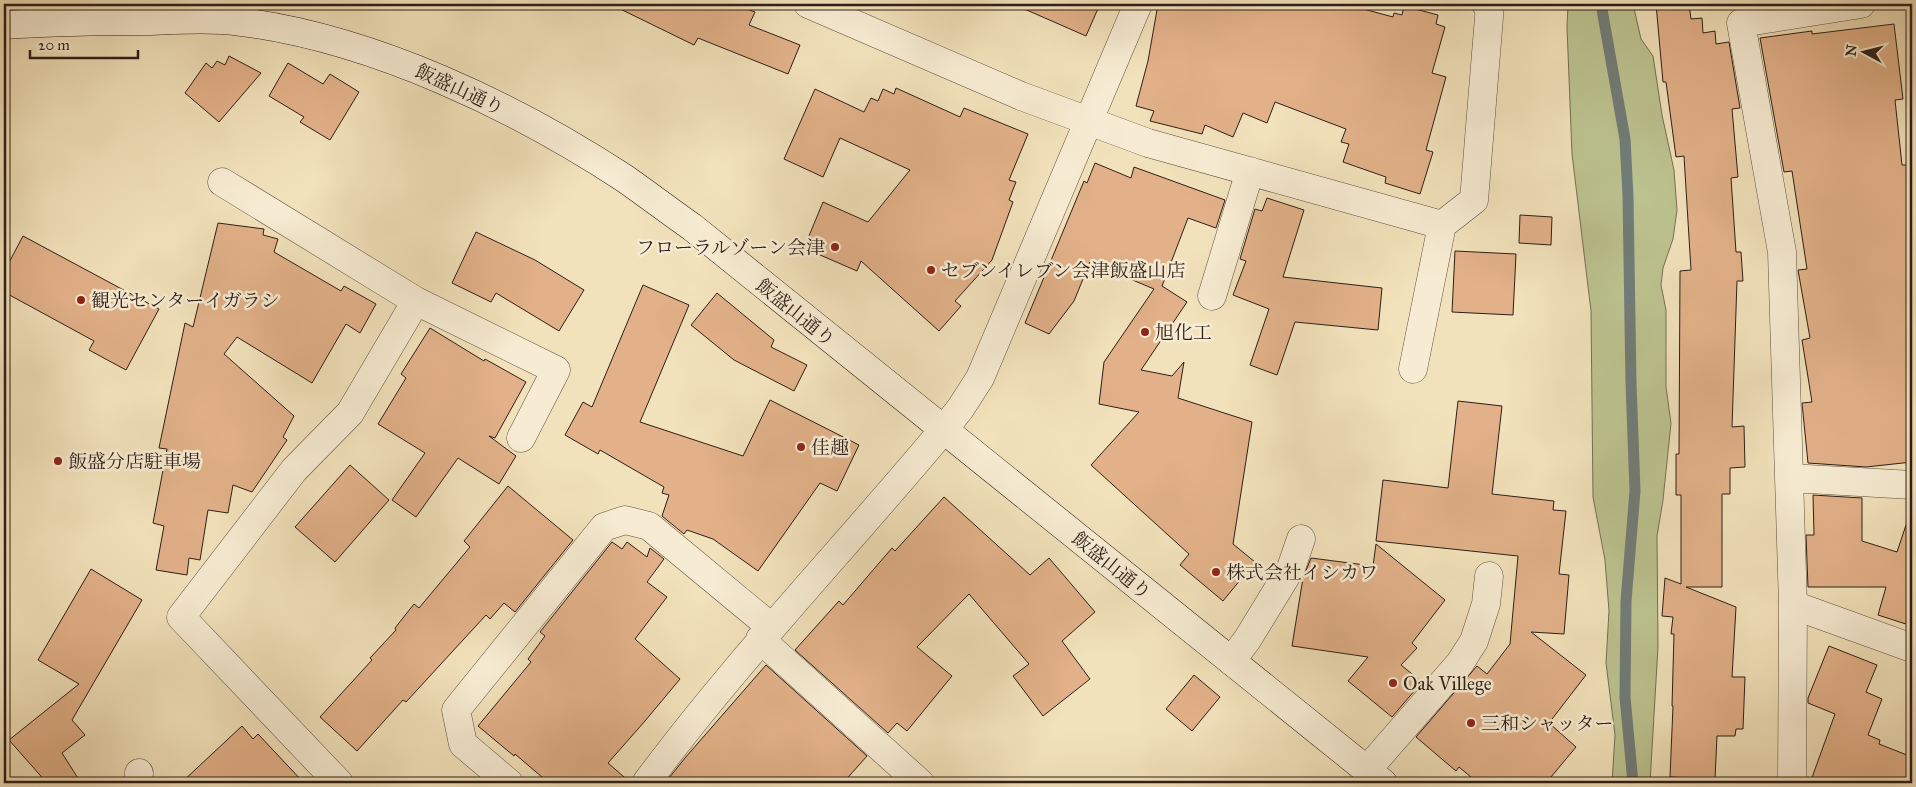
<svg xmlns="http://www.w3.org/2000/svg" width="1916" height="787" font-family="'IM FELL Great Primer','Noto Serif JP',serif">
  <rect width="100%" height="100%" fill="#f2e2bb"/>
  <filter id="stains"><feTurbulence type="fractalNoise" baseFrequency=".004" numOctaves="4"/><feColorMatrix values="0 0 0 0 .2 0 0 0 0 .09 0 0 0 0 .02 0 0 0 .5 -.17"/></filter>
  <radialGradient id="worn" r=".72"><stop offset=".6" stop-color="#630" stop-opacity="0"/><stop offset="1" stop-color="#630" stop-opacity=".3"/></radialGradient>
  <path fill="#bcc390" stroke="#757054" d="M 1568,4 L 1633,4 L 1641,39 L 1653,56 L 1662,115 L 1674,170 L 1677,210 L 1673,239 L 1663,268 L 1661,285 L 1666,310 L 1666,387 L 1671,423 L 1663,500 L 1657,536 L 1658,647 L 1650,783 L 1612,783 L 1615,735 L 1606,663 L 1609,611 L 1605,560 L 1593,497 L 1591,311 L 1572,154 L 1567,27 Z"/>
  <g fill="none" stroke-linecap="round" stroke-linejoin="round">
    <path stroke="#727d79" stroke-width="11" d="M 1601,4 L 1625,139 L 1628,196 L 1631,383 L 1635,491 L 1626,601 L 1625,697 L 1633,783"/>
  </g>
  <path fill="#e2b189" stroke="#2e1e18" d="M 610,4 L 734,4 L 755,12 L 749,25 L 800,45 L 788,74 L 698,38 L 694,45 Z
    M 1013,4 L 1100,4 L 1086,36 Z
    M 1158,4 L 1345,4 L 1393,17 L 1394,13 L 1402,15 L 1404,6 L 1438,15 L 1436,24 L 1445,27 L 1432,73 L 1446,77 L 1426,150 L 1433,152 L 1420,194 L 1385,183 L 1386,177 L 1343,162 L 1349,144 L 1341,142 L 1346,129 L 1275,102 L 1267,123 L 1243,113 L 1233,137 L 1205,125 L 1202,134 L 1150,121 L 1154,111 L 1136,106 L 1148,61 Z
    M 1656,4 L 1689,4 L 1691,19 L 1702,18 L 1703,33 L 1715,31 L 1716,44 L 1729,42 L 1740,108 L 1732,109 L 1738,177 L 1731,178 L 1736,252 L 1741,252 L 1743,281 L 1737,281 L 1732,427 L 1744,426 L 1745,467 L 1730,468 L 1730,494 L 1722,494 L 1722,587 L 1686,587 L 1736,607 L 1732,677 L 1745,677 L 1743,729 L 1736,729 L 1735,736 L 1717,736 L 1715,779 L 1670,777 L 1673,706 L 1672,706 L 1674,634 L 1671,634 L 1673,617 L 1662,616 L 1665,578 L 1681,584 L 1681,495 L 1676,495 L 1676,454 L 1679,454 L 1680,271 L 1691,270 L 1684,156 L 1676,157 L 1666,82 L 1663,82 Z
    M 1894,24 L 1903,99 L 1895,100 L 1902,165 L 1912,165 L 1912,462 L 1866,467 L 1808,463 L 1802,403 L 1812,402 L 1802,340 L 1810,338 L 1798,270 L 1807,269 L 1792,171 L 1784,172 L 1760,38 L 1812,31 L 1812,34 Z
    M 229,56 L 261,73 L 219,122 L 185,93 L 206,63 L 212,68 L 217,61 L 225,65 Z
    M 288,63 L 323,84 L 330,74 L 359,92 L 330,140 L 300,122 L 304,117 L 269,96 Z
    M 896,88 L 960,117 L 964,108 L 1028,134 L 1009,180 L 1016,182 L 1009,200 L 1013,202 L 992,260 L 955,301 L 961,306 L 939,331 L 861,261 L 857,271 L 804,248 L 823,202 L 868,222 L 910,170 L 840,138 L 823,177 L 784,159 L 815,89 L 864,112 L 871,98 L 878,101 L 883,89 L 894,94 Z
    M 1095,163 L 1131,178 L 1134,167 L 1225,200 L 1216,228 L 1188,218 L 1162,286 L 1187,302 L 1141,370 L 1172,376 L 1184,362 L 1178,398 L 1252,422 L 1233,544 L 1255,562 L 1223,601 L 1180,565 L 1189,554 L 1091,465 L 1139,412 L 1099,404 L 1104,362 L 1154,289 L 1090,262 L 1074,301 L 1049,334 L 1025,323 L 1084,181 L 1087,183 Z
    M 1267,198 L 1304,210 L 1283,277 L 1382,288 L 1378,330 L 1295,322 L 1277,375 L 1250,365 L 1269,309 L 1233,295 L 1246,261 L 1240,259 L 1255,209 L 1262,211 Z
    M 1520,215 L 1552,217 L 1551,245 L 1519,243 Z
    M 218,223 L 264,229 L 263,235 L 278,239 L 274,252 L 341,291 L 344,286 L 376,304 L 360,333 L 346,324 L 312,383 L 237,337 L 224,354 L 294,416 L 283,437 L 287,440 L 252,492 L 233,485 L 228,513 L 208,510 L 200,560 L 189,558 L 187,575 L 156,570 L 164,526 L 153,523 L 167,449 L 159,448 L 185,323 L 193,327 Z
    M 476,232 L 535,260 L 584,290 L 559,331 L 496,293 L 491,302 L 452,283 Z
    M 23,236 L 159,309 L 126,370 L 89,350 L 94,341 L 4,292 L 4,272 Z
    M 1455,251 L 1516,254 L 1513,315 L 1452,312 Z
    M 643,285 L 689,305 L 640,422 L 743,456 L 770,400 L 859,445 L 837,491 L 820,483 L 758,571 L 713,539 L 687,530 L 684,534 L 662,516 L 669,495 L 662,493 L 664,487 L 600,450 L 598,454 L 565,435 L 583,402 L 592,407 Z
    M 717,293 L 774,340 L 771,347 L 807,365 L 794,391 L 734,360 L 691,325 Z
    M 430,328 L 484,361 L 485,359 L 526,382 L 495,438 L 489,436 L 516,456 L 499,484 L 458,458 L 416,517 L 392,500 L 425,453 L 378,424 L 406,378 L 401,374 Z
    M 1458,401 L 1502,406 L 1492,494 L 1554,501 L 1553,510 L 1566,511 L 1559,574 L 1569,575 L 1564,634 L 1531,632 L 1586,675 L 1549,723 L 1576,747 L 1546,783 L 1478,783 L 1459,767 L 1456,771 L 1416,737 L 1477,666 L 1487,674 L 1510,644 L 1518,556 L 1376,541 L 1383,480 L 1448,488 Z
    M 350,465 L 389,500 L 335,562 L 295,527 Z
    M 508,486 L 573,540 L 515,612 L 504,603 L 490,619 L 486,615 L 406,702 L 403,700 L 357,751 L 320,717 L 372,660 L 370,658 L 396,630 L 395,628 L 414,604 L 419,608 L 470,547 L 464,541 Z
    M 1813,495 L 1862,498 L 1862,541 L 1897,552 L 1906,525 L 1912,526 L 1912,626 L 1878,615 L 1886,587 L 1808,587 L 1806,535 L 1814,535 Z
    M 944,497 L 1030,575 L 1049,558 L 1095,612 L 1062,641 L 1090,679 L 1043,716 L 1013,676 L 1029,664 L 969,594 L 917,647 L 952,676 L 907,731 L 897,723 L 888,733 L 795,650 L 839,601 L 843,605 L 892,548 L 895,551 Z
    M 612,542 L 622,549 L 627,542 L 647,557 L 650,548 L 664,559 L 647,582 L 667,597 L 635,639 L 680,679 L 645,721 L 608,763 L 631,783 L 549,783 L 515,754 L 514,756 L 478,726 L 531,662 L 528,659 L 545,636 L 540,632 Z
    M 1376,544 L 1445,600 L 1412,643 L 1417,648 L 1401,665 L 1422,682 L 1392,717 L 1348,681 L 1368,657 L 1292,646 L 1303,578 L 1311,558 L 1373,566 Z
    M 91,569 L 142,600 L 72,720 L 85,735 L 62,753 L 81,783 L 47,783 L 9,740 L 79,684 L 38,660 Z
    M 1829,646 L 1877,665 L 1866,692 L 1882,699 L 1868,735 L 1880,740 L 1879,744 L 1912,757 L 1912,783 L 1810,783 L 1835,714 L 1808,703 L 1808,698 Z
    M 766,665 L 867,756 L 843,783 L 665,783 L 685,758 Z
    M 1194,675 L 1220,697 L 1192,731 L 1166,709 Z
    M 242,726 L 253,739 L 258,734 L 304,783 L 181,783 Z"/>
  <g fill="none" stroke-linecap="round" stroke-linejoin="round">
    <defs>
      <path id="street" d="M 808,4 L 1021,96 L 1148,143 L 1442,225 L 1474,200 L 1490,5 L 1486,4
        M 222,182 L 416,301 L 556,370 L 521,438
        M 1212,296 L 1250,171
        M 1413,369 L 1442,225
        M 1790,478 L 1912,485
        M 1793,605 L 1912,648
        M 760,639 L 920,783
        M 1231,661 L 1247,640 L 1291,568 L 1301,539
        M 1366,771 L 1460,663 L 1474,641 L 1486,604 L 1489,576
        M 138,783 L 139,773
        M 339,783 L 181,617 L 294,470 L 350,413 L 416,301
        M 509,783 L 463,744 L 456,710 L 604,527 L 625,520 L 649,526 L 771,627
        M 646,783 C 738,659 845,548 944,429 L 960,409 L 980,378 L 1138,4
        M 1792,783 L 1793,605 L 1782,252 L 1741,23 L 1861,4"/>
      <path id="secondary" d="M 4,25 C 52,22 99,21 147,21 C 179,20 210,18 242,22 C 373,39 514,106 624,178 C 647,194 669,211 692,227 L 1383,783"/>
    </defs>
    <use href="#street" stroke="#5f4f41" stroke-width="29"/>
    <use href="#secondary" stroke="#2e1e18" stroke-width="29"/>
    <use href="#street" stroke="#f7ecd3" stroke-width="28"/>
    <use href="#secondary" stroke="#f7ecd3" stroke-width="28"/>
  </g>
  <g fill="#8f2418" stroke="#f7ecd3" stroke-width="2">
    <circle cx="835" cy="247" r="5"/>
    <circle cx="931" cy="270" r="5"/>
    <circle cx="81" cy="300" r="5"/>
    <circle cx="1145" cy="332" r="5"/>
    <circle cx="801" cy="447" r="5"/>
    <circle cx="58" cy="461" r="5"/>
    <circle cx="1216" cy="572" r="5"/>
    <circle cx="1393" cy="683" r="5"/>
    <circle cx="1471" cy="723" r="5"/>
  </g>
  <g text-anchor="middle" stroke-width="5" stroke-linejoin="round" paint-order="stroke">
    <g font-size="19" fill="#2e1e18" stroke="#f7ecd3">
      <text transform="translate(460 89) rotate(25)" y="7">飯盛山通り</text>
      <text transform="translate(796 312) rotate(39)" y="7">飯盛山通り</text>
      <text transform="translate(1112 565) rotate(39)" y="7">飯盛山通り</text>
    </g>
    <g font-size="19" fill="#2e1e18" stroke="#f7ecd3" text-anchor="start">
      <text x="825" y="254" text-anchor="end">フローラルゾーン会津</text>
      <text x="941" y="277">セブンイレブン会津飯盛山店</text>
      <text x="91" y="307">観光センターイガラシ</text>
      <text x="1155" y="339">旭化工</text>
      <text x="811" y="454">佳趣</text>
      <text x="68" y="468">飯盛分店駐車場</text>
      <text x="1226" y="579">株式会社イシカワ</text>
      <text x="1403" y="690">Oak Villege</text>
      <text x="1481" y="730">三和シャッター</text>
    </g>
  </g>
  <rect width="1916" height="787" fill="none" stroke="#f2e2bb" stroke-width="20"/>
  <rect x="5" y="5" width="1906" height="777" fill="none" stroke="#2e1e18" stroke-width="2.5"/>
  <rect x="10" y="10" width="1896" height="767" fill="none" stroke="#2e1e18"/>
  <g transform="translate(1864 52) rotate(277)" stroke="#f7ecd3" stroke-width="4" paint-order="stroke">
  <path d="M0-4L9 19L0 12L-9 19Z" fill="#2e1e18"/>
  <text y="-8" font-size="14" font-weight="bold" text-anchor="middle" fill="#2e1e18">N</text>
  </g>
  <path d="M30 50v8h108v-8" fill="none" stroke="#2e1e18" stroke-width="2.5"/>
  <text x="38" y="50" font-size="15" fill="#2e1e18" stroke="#f7ecd3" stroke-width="4" paint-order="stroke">20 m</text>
  <rect width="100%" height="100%" filter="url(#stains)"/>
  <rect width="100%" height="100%" fill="url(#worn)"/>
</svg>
